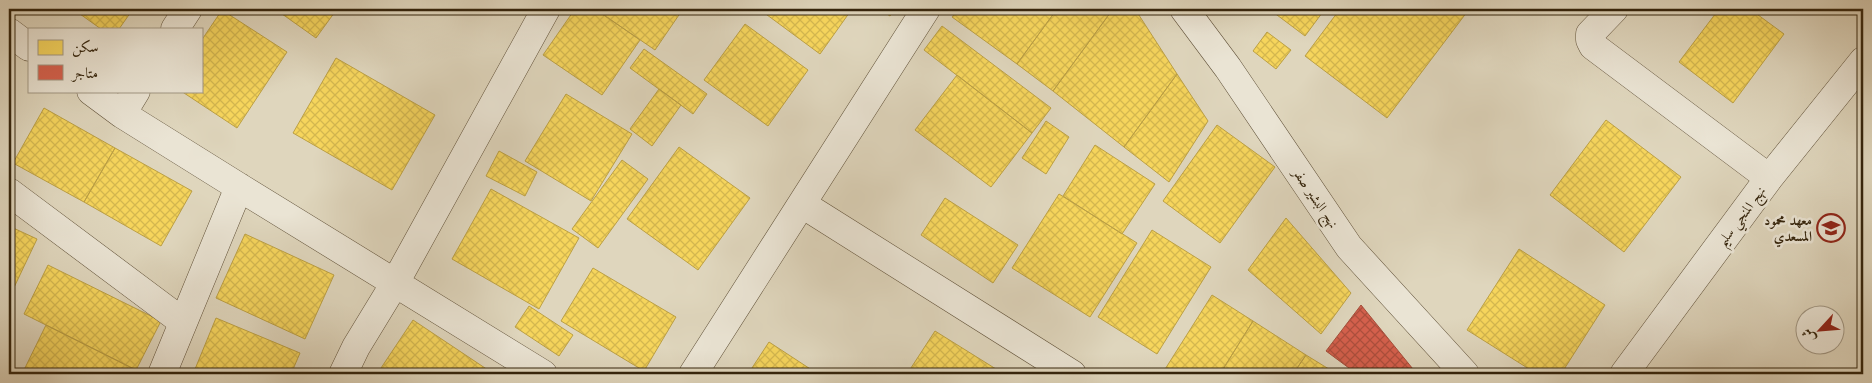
<svg xmlns="http://www.w3.org/2000/svg" width="1872" height="383" font-family="'Old Standard TT',Amiri,serif">
  <defs>
    <pattern id="homes-cross-hatch" width="8" height="8" patternUnits="userSpaceOnUse" patternTransform="scale(1.25)"><rect width="8" height="8" fill="#f6d55c"/><path d="M0 0l8 8M0 8l8-8" fill="none" stroke="#d4b74f"/></pattern>
    <pattern id="shops-cross-hatch" width="8" height="8" patternUnits="userSpaceOnUse" patternTransform="scale(1.25)"><rect width="8" height="8" fill="#d6604d"/><path d="M0 0l8 8M0 8l8-8" fill="none" stroke="#ae4f3e"/></pattern>
  </defs>
  <rect width="100%" height="100%" fill="#dfd6bd"/>
  <filter id="stains"><feTurbulence type="fractalNoise" baseFrequency=".004" numOctaves="4"/><feColorMatrix values="0 0 0 0 .2 0 0 0 0 .09 0 0 0 0 .02 0 0 0 .5 -.17"/></filter>
  <radialGradient id="worn" r=".72"><stop offset=".6" stop-color="#630" stop-opacity="0"/><stop offset="1" stop-color="#630" stop-opacity=".3"/></radialGradient>
  <path fill="url(#homes-cross-hatch)" stroke="#bca044" d="M 73,9 L 133,9 L 119,29 L 101,29 Z
    M 275,9 L 337,9 L 316,38 Z
    M 575,9 L 595,9 L 640,40 L 602,95 L 543,55 Z
    M 595,9 L 683,9 L 655,50 Z
    M 759,9 L 852,9 L 820,54 Z
    M 879,9 L 895,9 L 890,16 Z
    M 959,9 L 1057,9 L 1017,64 L 952,17 Z
    M 1057,9 L 1113,9 L 1053,91 L 1017,64 Z
    M 1113,9 L 1135,9 L 1177,74 L 1124,147 L 1053,91 Z
    M 1269,9 L 1325,9 L 1305,36 Z
    M 1340,9 L 1463,9 L 1467,12 L 1387,118 L 1305,56 Z
    M 1719,9 L 1750,9 L 1784,34 L 1733,103 L 1679,62 Z
    M 222,10 L 287,52 L 237,128 L 181,91 L 201,91 L 201,41 Z
    M 745,24 L 808,70 L 768,126 L 704,80 Z
    M 942,26 L 1051,108 L 1032,133 L 924,50 Z
    M 1267,32 L 1291,50 L 1276,69 L 1253,51 Z
    M 644,49 L 707,94 L 693,114 L 630,68 Z
    M 336,58 L 435,115 L 392,190 L 293,133 Z
    M 1177,74 L 1208,121 L 1169,182 L 1124,147 Z
    M 957,75 L 1032,133 L 991,187 L 915,130 Z
    M 659,89 L 681,105 L 652,146 L 630,129 Z
    M 566,94 L 632,134 L 591,201 L 525,161 Z
    M 44,108 L 115,148 L 84,202 L 13,163 Z
    M 1606,120 L 1681,177 L 1624,252 L 1550,195 Z
    M 1046,121 L 1069,137 L 1046,174 L 1022,158 Z
    M 1217,125 L 1275,167 L 1220,243 L 1163,201 Z
    M 1095,145 L 1155,184 L 1122,234 L 1063,196 Z
    M 679,147 L 750,198 L 698,270 L 627,219 Z
    M 115,148 L 192,191 L 161,246 L 84,202 Z
    M 499,151 L 537,172 L 525,196 L 486,176 Z
    M 622,160 L 648,179 L 598,248 L 572,229 Z
    M 491,189 L 579,238 L 539,309 L 452,259 Z
    M 1059,194 L 1137,243 L 1090,317 L 1012,268 Z
    M 945,198 L 1018,245 L 993,283 L 921,235 Z
    M 1286,218 L 1351,293 L 1321,334 L 1248,270 Z
    M 9,226 L 37,239 L 9,298 Z
    M 1152,230 L 1211,267 L 1157,354 L 1098,317 Z
    M 245,234 L 334,275 L 305,339 L 216,298 Z
    M 1519,249 L 1605,305 L 1561,374 L 1537,374 L 1467,330 Z
    M 48,265 L 161,321 L 136,370 L 24,314 Z
    M 593,268 L 676,317 L 644,371 L 561,321 Z
    M 1212,295 L 1253,321 L 1220,374 L 1162,374 Z
    M 529,306 L 573,335 L 559,356 L 515,327 Z
    M 216,318 L 300,353 L 291,374 L 193,374 Z
    M 413,320 L 494,374 L 377,374 Z
    M 1253,321 L 1306,355 L 1293,374 L 1220,374 Z
    M 46,325 L 136,370 L 134,374 L 22,374 Z
    M 935,331 L 1004,374 L 907,374 Z
    M 769,342 L 818,374 L 748,374 Z
    M 1306,355 L 1337,374 L 1293,374 Z"/>
  <path fill="url(#shops-cross-hatch)" stroke="#a54e3a" d="M 1361,305 L 1417,374 L 1357,374 L 1326,351 Z"/>
  <g fill="none" stroke-linecap="round" stroke-linejoin="round">
    <defs>
      <path id="minor" d="M 1184,9 L 1228,68 L 1349,247 L 1465,374
        M 1614,9 L 1590,34 L 1590,40 L 1593,46 L 1769,178
        M 175,29 L 188,9
        M 9,32 L 29,47
        M 91,91 L 122,114 L 239,187 L 543,374
        M 122,114 L 136,91
        M 9,192 L 183,322
        M 802,204 L 1072,374
        M 162,374 L 239,187
        M 343,374 L 356,347 L 395,283 L 546,9
        M 693,374 L 926,9
        M 1624,374 L 1769,178 L 1863,61"/>
    </defs>
    <use href="#minor" stroke="#5f5038" stroke-width="29"/>
    <use href="#minor" stroke="#eae4d4" stroke-width="28"/>
  </g>
  <defs>
    <symbol id="school-ring" viewBox="-11 -11 22 22"><circle r="9.5" fill="#eae4d4" stroke="#8f2418" stroke-width="1.5"/><path d="M0-5L7-2L0 1L-7-2ZM-4 1L0 2.5L4 1V4Q0 6-4 4Z" fill="#8f2418"/></symbol>
  </defs>
  <g fill-rule="evenodd">
    <use href="#school-ring" x="1815" y="212" width="32" height="32"/>
  </g>
  <g text-anchor="middle" stroke-width="5" stroke-linejoin="round" paint-order="stroke">
    <g font-size="14" fill="#34240c" stroke="#eae4d4">
      <text transform="translate(1316 198) rotate(56)" y="5">نهج البشير صفر</text>
      <text transform="translate(1741 216) rotate(-53)" y="5">نهج المنجي سليم</text>
    </g>
    <g font-size="14" font-weight="bold" fill="#34240c" stroke="#eae4d4" text-anchor="end">
      <text x="1812" y="225">معهد محمود<tspan x="1812" dy="16">المسعدي</tspan></text>
    </g>
  </g>
  <rect width="1872" height="383" fill="none" stroke="#dfd6bd" stroke-width="30"/>
  <rect x="10" y="10" width="1852" height="363" fill="none" stroke="#34240c" stroke-width="2.5"/>
  <rect x="15" y="15" width="1842" height="353" fill="none" stroke="#34240c"/>
  <rect x="28" y="28" width="175" height="65" fill="#eae4d4" stroke="#a19784"/>
  <rect x="38" y="40" width="25" height="15" fill="#f6d55c" stroke="#a19784"/>
  <text x="72" y="52" font-size="15" fill="#34240c">سكن</text>
  <rect x="38" y="65" width="25" height="15" fill="#d6604d" stroke="#a19784"/>
  <text x="72" y="78" font-size="15" fill="#34240c">متاجر</text>
  <g transform="translate(1820 330) rotate(244)"><circle r="24" fill="#eae4d4" stroke="#a19784"/>
  <path d="M0-4L9 19L0 12L-9 19Z" fill="#8f2418"/>
  <text y="-8" font-size="14" font-weight="bold" text-anchor="middle" fill="#34240c">ش</text>
  </g>
  <rect width="100%" height="100%" filter="url(#stains)"/>
  <rect width="100%" height="100%" fill="url(#worn)"/>
</svg>
